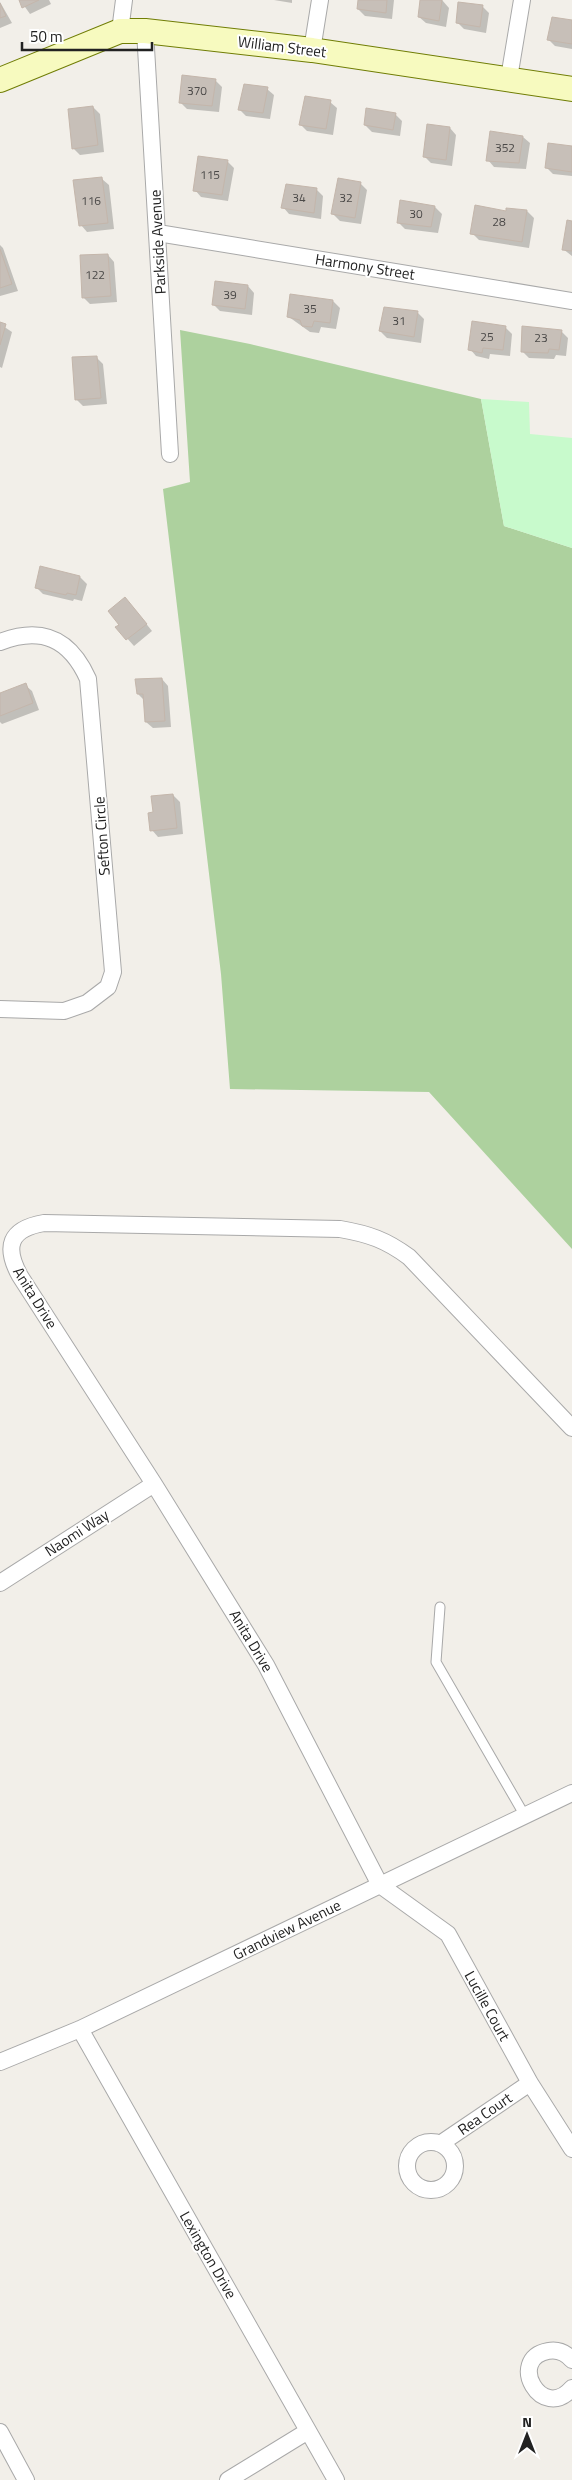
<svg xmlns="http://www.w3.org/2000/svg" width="572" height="2480" font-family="'Titillium Web',sans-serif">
  <rect width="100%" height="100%" fill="#f2efe9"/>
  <path fill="#add19e" d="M 180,330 L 250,344 L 481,399 L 504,526 L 572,548 L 572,1249 L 429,1092 L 230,1089 L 221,974 L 163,489 L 190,482 Z"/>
  <path fill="#c8facc" d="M 481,399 L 529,402 L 530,434 L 572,438 L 572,548 L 504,526 Z"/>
  <path fill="#0003" d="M 20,0 L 49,0 L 51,4 L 30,14 Z
    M 274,0 L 292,0 L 292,3 Z
    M 359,0 L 394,0 L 392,19 L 365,16 L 358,9 Z
    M 422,0 L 442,0 L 449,8 L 446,27 L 426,23 L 419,17 Z
    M 0,2 L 12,23 L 0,28 Z
    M 482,6 L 489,13 L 486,33 L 464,29 L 457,22 Z
    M 572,21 L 572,49 L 555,46 L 548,39 Z
    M 215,80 L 222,87 L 219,112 L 187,109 L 180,102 Z
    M 267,89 L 274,95 L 270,119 L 246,116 L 240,110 Z
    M 330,102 L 337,108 L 333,135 L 307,131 L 300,124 Z
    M 93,107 L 100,114 L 104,152 L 80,155 L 73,148 Z
    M 395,114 L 402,121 L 400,136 L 372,132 L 365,125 Z
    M 450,128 L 456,135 L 452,166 L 431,163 L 424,156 Z
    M 523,137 L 530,143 L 526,169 L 494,167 L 488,160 Z
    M 572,148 L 572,176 L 553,174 L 546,167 Z
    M 228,162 L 234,168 L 228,201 L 201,197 L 195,190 Z
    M 102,179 L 109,185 L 114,229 L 87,232 L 81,225 Z
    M 360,183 L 367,190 L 361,224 L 340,221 L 333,214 Z
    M 316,189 L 323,196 L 321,219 L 289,214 L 283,207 Z
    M 435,207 L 442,214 L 438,233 L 405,229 L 398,222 Z
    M 527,211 L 534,218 L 529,248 L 479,240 L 472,233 L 507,213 Z
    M 572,222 L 572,256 L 563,249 Z
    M 0,245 L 3,248 L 18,291 L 0,296 Z
    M 108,255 L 114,262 L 117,302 L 90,304 L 83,297 Z
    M 248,286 L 254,293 L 252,315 L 220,311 L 213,304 Z
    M 333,301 L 340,308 L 336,329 L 321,327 L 319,333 L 310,332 L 289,317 Z
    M 418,313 L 424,319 L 421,343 L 387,338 L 380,331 Z
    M 0,324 L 12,332 L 2,368 L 0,367 Z
    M 505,327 L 512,334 L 510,356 L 490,354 L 489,359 L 476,356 L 470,349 Z
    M 561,331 L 568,338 L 566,356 L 556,355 L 554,359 L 529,358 L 522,351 Z
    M 96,357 L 103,364 L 107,404 L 83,406 L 76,399 Z
    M 41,568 L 80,577 L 87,584 L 82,601 L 74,599 L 73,601 L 43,594 L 37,588 Z
    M 132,606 L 152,631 L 134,646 L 117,627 Z
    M 162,679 L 168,686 L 171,727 L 153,728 L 146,722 L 145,701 L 138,694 Z
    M 25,685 L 32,691 L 39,710 L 2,724 L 0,722 L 0,695 Z
    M 173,795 L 180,802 L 183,834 L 158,837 L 152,830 Z"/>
  <path fill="#c7bfb8" stroke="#c4b6ab" d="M 19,0 L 39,0 L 22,8 Z
    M 358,0 L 387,0 L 386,13 L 357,9 Z
    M 420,0 L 442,0 L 439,21 L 418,17 Z
    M 458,2 L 483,5 L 480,27 L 456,23 Z
    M 0,3 L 6,16 L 0,18 Z
    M 552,17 L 572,20 L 572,44 L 547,40 Z
    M 182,75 L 216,79 L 212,106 L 179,103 Z
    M 244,84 L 268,87 L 263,113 L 238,110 Z
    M 305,96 L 331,100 L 326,129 L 299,125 Z
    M 93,106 L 98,145 L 72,149 L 68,109 Z
    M 366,108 L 396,113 L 393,130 L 364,125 Z
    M 427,124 L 450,127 L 446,160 L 423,157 Z
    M 490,131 L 523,136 L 519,163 L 486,161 Z
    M 548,143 L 572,146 L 572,172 L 545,168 Z
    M 198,156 L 228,160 L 222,195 L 193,191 Z
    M 102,177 L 108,223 L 79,226 L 73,180 Z
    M 338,178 L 361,182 L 355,218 L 331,214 Z
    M 286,184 L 317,188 L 314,213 L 281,208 Z
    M 400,200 L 435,206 L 431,227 L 397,223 Z
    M 475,205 L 506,211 L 506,208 L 527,210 L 522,242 L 470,234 Z
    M 567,220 L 572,221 L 572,251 L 562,250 Z
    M 0,249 L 12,284 L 0,288 Z
    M 108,254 L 111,296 L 82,298 L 80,255 Z
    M 215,281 L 248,285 L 245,309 L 212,305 Z
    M 290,294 L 333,300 L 330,323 L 314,321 L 312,327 L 302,326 L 300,320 L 287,317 Z
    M 384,307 L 418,311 L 414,337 L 379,331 Z
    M 472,321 L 506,326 L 503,350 L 483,348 L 482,353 L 468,350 Z
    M 0,322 L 6,324 L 0,345 Z
    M 522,326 L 562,330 L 559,350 L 549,349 L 548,353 L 521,352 Z
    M 97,356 L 101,398 L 75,400 L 72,357 Z
    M 40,566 L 80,576 L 76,595 L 67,593 L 66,595 L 35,588 Z
    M 125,597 L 147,624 L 126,640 L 115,627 L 119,625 L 108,611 Z
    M 162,678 L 165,721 L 145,722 L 143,694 L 137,694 L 135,679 Z
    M 26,683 L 33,703 L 0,716 L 0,693 Z
    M 173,794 L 177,828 L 150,831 L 148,813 L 153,812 L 151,796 Z"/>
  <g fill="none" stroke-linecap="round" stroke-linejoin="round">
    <defs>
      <path id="service" d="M 440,1607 L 436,1662 L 525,1816"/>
      <path id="minor" d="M 120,31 L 124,0
        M 145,31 L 170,454
        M 312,50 L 320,0
        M 509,78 L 522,0
        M 158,233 L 572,301
        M 0,642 C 42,626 70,639 88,679 L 113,972 L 108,987 L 87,1003 L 64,1011 L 0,1009
        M 572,1428 L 409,1257 C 386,1240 369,1234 340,1229 L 44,1223 C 9,1229 4,1247 20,1276 L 154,1484 L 266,1665 L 380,1885 L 448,1934 L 530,2083 L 572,2149
        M 0,1583 L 154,1484
        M 80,2029 L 336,2480
        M 0,2062 L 80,2029 L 572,1793
        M407 2166a24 24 0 1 1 48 0a24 24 0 1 1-48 0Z
        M 440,2144 L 530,2083
        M 572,2360 C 566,2353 558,2349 548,2351 C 506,2359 542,2423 572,2388
        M 0,2432 L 26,2480
        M 228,2480 L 308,2431"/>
      <path id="secondary" d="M 0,80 L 120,31 L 145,31 L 312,50 L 572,89"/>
    </defs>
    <use href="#service" stroke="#a9a9a9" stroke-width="11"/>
    <use href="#minor" stroke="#a9a9a9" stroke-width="18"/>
    <use href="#secondary" stroke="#707d05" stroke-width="26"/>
    <use href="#service" stroke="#fff" stroke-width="9"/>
    <use href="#minor" stroke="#fff" stroke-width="16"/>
    <use href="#secondary" stroke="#f7fabf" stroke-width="24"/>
  </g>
  <g text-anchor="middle" stroke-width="4" stroke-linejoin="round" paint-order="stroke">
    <g font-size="12" fill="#4b4948">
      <text x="197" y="95">370</text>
      <text x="505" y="152">352</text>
      <text x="210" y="179">115</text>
      <text x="299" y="202">34</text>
      <text x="346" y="202">32</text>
      <text x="91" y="205">116</text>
      <text x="416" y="218">30</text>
      <text x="499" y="226">28</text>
      <text x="95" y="279">122</text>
      <text x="230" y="299">39</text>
      <text x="310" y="313">35</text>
      <text x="399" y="325">31</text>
      <text x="487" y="341">25</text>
      <text x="541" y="342">23</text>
    </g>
    <g font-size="15" fill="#222" stroke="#fff">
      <text transform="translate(282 47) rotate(7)" y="5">William Street</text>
      <text transform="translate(158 242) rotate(-93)" y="5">Parkside Avenue</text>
      <text transform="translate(365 267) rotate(9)" y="5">Harmony Street</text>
      <text transform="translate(102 836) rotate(-94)" y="5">Sefton Circle</text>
      <text transform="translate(35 1298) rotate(58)" y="5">Anita Drive</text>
      <text transform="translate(77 1533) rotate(-33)" y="5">Naomi Way</text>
      <text transform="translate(251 1641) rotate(59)" y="5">Anita Drive</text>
      <text transform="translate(287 1930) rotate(-26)" y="5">Grandview Avenue</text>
      <text transform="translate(487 2006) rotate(61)" y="5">Lucille Court</text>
      <text transform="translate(485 2114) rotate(-35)" y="5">Rea Court</text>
      <text transform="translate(208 2255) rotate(60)" y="5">Lexington Drive</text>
    </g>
  </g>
  <g transform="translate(527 2435)" stroke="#ffffff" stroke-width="4" paint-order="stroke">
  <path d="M0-4L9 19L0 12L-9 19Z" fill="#222222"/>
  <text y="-8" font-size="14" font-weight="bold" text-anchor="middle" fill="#222222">N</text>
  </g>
  <path d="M22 42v8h130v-8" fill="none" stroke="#222222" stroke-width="2.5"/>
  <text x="30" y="42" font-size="15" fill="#222222" stroke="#ffffff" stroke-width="4" paint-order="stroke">50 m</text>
</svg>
